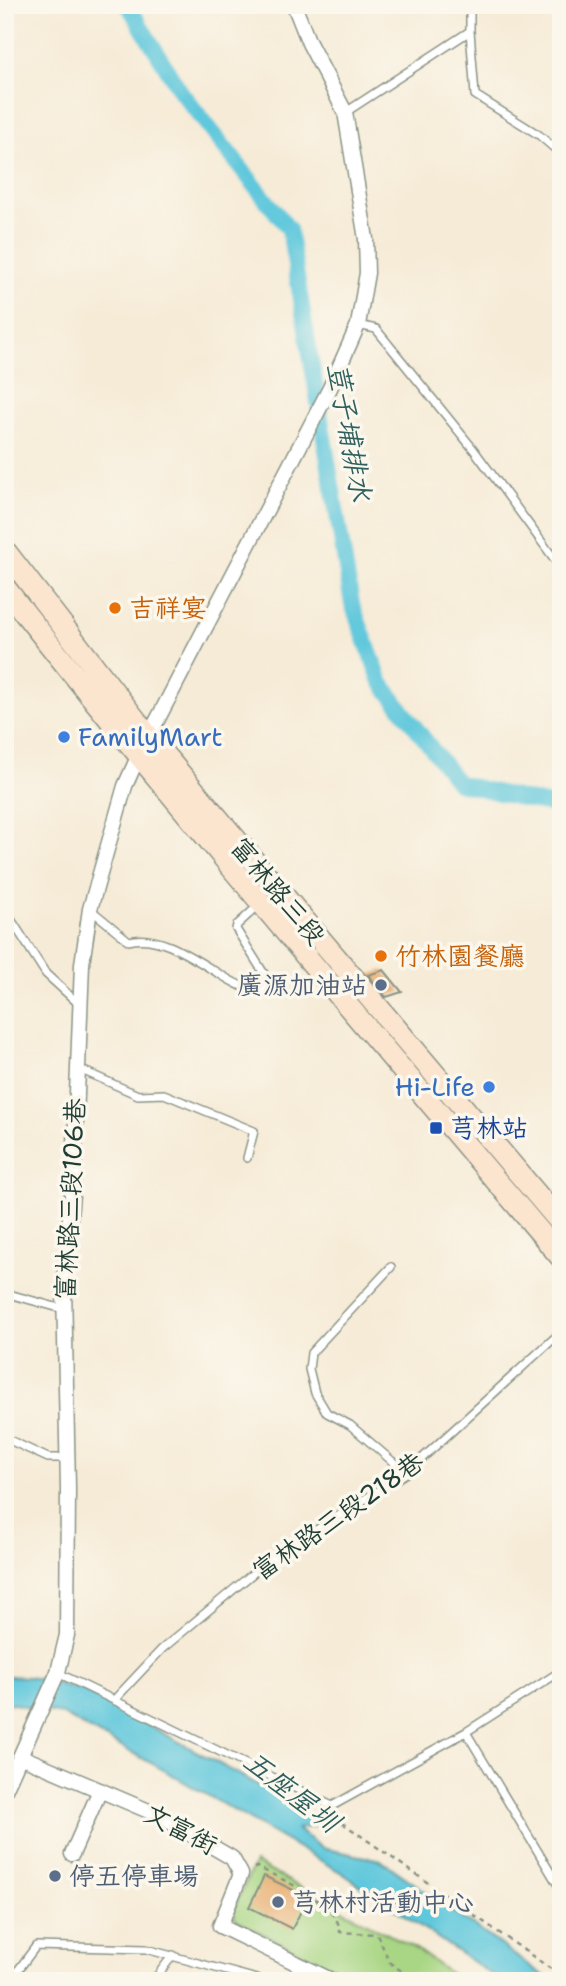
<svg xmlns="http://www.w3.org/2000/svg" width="566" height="1986" font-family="'Shantell Sans','LXGW WenKai TC',sans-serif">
  <rect width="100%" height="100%" fill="#fbf7ec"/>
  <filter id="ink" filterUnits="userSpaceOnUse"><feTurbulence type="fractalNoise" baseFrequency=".0143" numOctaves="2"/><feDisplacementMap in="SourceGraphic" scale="14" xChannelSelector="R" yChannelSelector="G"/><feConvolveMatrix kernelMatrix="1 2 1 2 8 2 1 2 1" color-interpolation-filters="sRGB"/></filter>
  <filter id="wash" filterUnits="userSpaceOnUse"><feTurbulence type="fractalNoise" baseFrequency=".00686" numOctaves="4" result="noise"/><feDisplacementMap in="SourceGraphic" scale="28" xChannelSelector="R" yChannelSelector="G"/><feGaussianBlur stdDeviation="1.57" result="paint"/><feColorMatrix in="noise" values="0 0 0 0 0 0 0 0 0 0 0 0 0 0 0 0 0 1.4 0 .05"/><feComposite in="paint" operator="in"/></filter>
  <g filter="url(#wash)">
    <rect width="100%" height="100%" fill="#f6ebd7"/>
    <path fill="#a9d684" stroke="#648a5c" stroke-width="2" d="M 255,1863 L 416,1949 L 461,1981 L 356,1981 L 236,1920 L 233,1910 Z"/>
    <path fill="#60c8dc" stroke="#408288" stroke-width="2" d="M 5,1676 L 29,1677 L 84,1690 L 302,1809 L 321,1825 L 297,1829 L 321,1848 L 381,1860 L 551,1981 L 501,1981 L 342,1873 L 153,1764 L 61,1714 L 5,1702 Z"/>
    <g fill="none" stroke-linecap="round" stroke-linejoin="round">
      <path stroke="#60c8dc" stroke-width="16" d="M 128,5 L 181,92 L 289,229 L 352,604 L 381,682 L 458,783 L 561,808"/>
    </g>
    <g id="blocks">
      <path fill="#e8ad70" d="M 384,970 L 402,992 L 386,997 L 368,975 Z
        M 264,1876 L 308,1897 L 292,1929 L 249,1907 Z"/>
    </g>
  </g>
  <g filter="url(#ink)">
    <use href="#blocks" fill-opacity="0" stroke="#8a9486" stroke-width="2"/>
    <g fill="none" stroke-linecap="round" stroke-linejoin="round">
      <defs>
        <path id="lane" d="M 470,31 L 475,95 L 539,135 L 561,154
          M 346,112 L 470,31 L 470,5
          M 358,325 L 376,329 L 474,450 L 561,568
          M 90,909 L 129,941 C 172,929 223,987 260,992 L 265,991 L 268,980 L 236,929 L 237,925 L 260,904
          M 5,910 L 46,974 L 80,1005
          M 77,1068 L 138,1095 L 164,1094 L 254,1131 L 247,1158
          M 391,1267 L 311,1353 L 309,1369 L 315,1393 L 327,1413 L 350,1425 L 406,1473
          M 5,1293 L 63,1309
          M 5,1438 L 48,1458 L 66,1458
          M 58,1673 L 332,1806 L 466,1732 L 561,1671
          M 115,1699 L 162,1649 L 269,1560 L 406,1473 L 561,1332
          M 466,1732 L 561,1890
          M 10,1981 L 36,1946 L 146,1949 L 264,1981
          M 153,1981 L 173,1955"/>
        <path id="street" d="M 22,1757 L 158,1815 L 232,1858 L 241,1874 L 220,1926 L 333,1981
          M 5,1790 L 58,1672 L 67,1635 L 68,1489 L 64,1285 L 74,1172 L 82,964 L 90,909 L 125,786 L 138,757 L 330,388 L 358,325 L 367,273 L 366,239 L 345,112 L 309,43 L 294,5
          M 72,1854 L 100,1790"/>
        <path id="secondary" d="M 5,551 L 148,736 L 561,1223
          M 5,588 C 184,816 373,1035 561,1257"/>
      </defs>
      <use href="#lane" stroke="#8a9486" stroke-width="10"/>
      <use href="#street" stroke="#8a9486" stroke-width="17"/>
      <use href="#secondary" stroke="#8a9486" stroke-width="24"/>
      <path stroke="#8a9486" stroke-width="2.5" stroke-dasharray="5 5" stroke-linecap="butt" d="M 334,1817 L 561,1976
        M 254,1868 L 257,1867 C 281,1879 339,1903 340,1932 L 377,1934 L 390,1963 L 413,1979 L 443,1981"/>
      <use href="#lane" stroke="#fff" stroke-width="7"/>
      <use href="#street" stroke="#fff" stroke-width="14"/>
      <use href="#secondary" stroke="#fce5cf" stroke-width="21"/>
    </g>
  </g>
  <g fill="#e8710a" stroke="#fbf7ec" stroke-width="2.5">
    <circle cx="115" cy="608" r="7"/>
    <circle cx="381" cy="956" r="7"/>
  </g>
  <g fill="#3f7fe0" stroke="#fbf7ec" stroke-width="2.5">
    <circle cx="64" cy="737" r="7"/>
    <circle cx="489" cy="1087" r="7"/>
  </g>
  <g fill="#5c6f8a" stroke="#fbf7ec" stroke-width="2.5">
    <circle cx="381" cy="985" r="7"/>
    <circle cx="55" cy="1876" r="7"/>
    <circle cx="278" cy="1902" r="7"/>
  </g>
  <rect fill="#1a4fb4" stroke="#fbf7ec" stroke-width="2.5" x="429" y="1121" width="14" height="14" rx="3.5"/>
  <g text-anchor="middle" stroke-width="7" stroke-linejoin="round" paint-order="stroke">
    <g font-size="26" fill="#c56008" stroke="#fbf7ec" text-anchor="start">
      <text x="129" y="617">吉祥宴</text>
      <text x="395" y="965">竹林園餐廳</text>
    </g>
    <g font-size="26" fill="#366cbe" stroke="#fbf7ec" text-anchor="start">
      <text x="78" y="746">FamilyMart</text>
      <text x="475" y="1096" text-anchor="end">Hi-Life</text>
    </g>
    <g font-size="26" fill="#1f3d34" stroke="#fbf7ec">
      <text transform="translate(278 891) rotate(50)" y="9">富林路三段</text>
      <text transform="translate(70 1199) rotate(-87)" y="9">富林路三段106巷</text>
      <text transform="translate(338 1516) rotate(-35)" y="9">富林路三段218巷</text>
      <text transform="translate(181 1829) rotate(28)" y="9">文富街</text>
    </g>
    <g font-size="26" fill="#4e5e75" stroke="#fbf7ec" text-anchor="start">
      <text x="367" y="994" text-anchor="end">廣源加油站</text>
      <text x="69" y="1885">停五停車場</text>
      <text x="292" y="1911">芎林村活動中心</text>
    </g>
    <g font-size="26" fill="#164399" stroke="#fbf7ec" text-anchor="start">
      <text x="450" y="1137">芎林站</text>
    </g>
    <g font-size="28" font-style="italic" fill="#2f605e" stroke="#fbf7ec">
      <text transform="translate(350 432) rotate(80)" y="10">荳子埔排水</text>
      <text transform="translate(292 1791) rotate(38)" y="10">五座屋圳</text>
    </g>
  </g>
  <rect width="566" height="1986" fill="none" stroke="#fbf7ec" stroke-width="28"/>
</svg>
